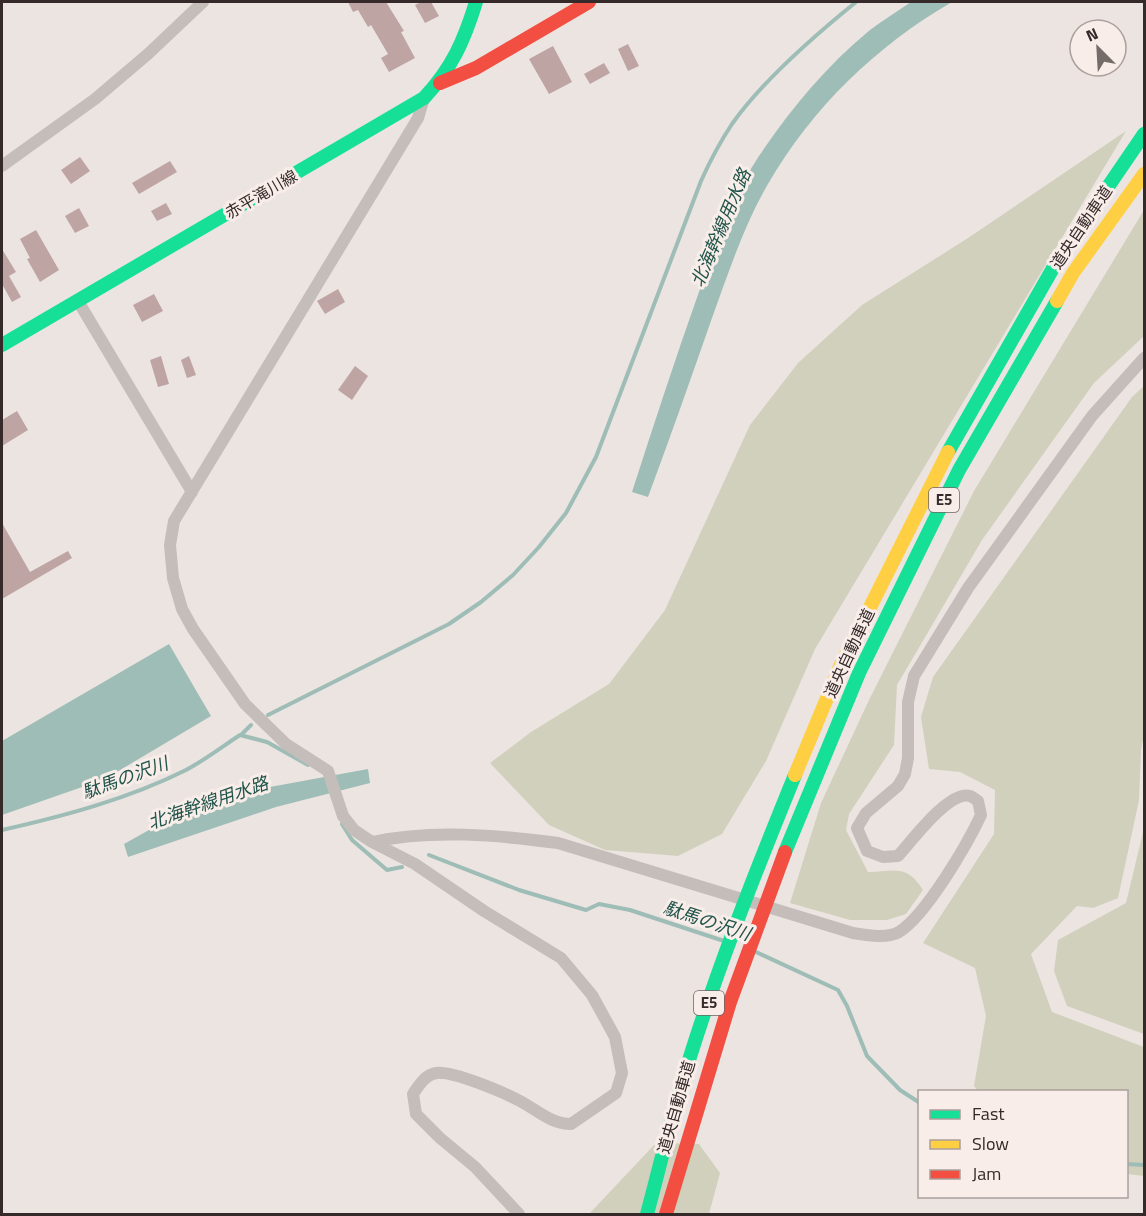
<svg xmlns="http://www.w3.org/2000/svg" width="1146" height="1216" font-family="'Titillium Web','Noto Sans JP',sans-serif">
  <rect width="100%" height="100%" fill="#ece4e1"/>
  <path fill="#d1d0bc" d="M 1126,131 L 815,649 L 766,761 L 722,834 L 678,856 L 605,850 L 549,825 L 490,763 L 531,732 L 609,684 L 665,610 L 750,425 L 798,363 L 862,305 L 968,238 Z
    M 1144,210 L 1144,336 L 1094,383 L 982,540 L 897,685 L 894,745 L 849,814 L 846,830 L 868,872 C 895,871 907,864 923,890 L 906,914 L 887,920 L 850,920 L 790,903 L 821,803 L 870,698 L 974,491 Z
    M 1144,386 L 1144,734 L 1141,750 L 1139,800 L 1118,898 L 1093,908 L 1077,906 L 1031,954 L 1052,1012 L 1144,1047 L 1144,1176 L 1127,1174 L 1126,1092 L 979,1092 L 974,1086 L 986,1016 L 975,968 L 923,943 L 994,834 L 995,790 L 960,772 L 929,769 L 921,717 L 933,677 L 1132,397 Z
    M 1144,828 L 1144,1034 L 1067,1006 L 1054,971 L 1058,940 L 1126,903 Z
    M 656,1143 L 699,1144 L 720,1173 L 709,1214 L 589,1214 Z"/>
  <path fill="#9ebdb6" d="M 911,2 L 952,2 C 876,46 812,108 768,184 C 744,225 728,274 712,318 C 691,378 670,438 648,497 L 632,492 C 654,424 676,356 700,289 C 716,244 732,197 759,156 C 790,110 827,65 870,30 C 883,20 898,11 911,2 Z
    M 169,644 L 211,716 L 105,779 L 2,815 L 2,741 Z
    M 368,769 L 370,783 L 276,807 L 128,857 L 124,844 L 149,830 L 270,787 Z"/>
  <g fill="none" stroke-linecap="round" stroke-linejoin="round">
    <path stroke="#9ebdb6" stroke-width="4" d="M 268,715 L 449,624 L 481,602 L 513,575 L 539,547 L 566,513 L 596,457 L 701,181 C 710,161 720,142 732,124 C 763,80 814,36 856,2
      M 241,735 L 251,725
      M 342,824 L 352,840 L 387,870 L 402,867
      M 2,830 C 64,816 128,799 186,770 C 205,760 223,746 240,735 L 267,742 L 308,765
      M 429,855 L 519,890 L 586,910 L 599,904 L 630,910 L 724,941
      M 756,952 L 838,990 L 847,1006 L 867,1056 L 900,1090 L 920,1103
      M 1126,1164 L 1144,1165"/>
  </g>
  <path fill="#bea5a4" d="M 348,2 L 386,2 L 404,31 L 401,32 L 415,58 L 389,72 L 381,58 L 388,54 L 371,25 L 368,27 L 358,10 L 353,12 Z
    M 421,2 L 431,2 L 439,16 L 425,23 L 415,5 Z
    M 628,44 L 639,66 L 628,71 L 618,49 Z
    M 553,46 L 572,82 L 549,94 L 529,59 Z
    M 604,63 L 610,73 L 590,84 L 584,74 Z
    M 80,157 L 90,171 L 71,184 L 61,170 Z
    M 170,161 L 177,172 L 139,194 L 132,183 Z
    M 166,203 L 172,214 L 157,221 L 151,211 Z
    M 79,208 L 89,226 L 75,233 L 65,216 Z
    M 36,230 L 59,270 L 40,282 L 27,259 L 30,258 L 20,239 Z
    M 2,249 L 16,272 L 9,276 L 21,297 L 12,302 L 2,284 Z
    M 338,289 L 345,302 L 325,314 L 317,301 Z
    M 154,294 L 163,311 L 142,322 L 133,305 Z
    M 161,356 L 169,384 L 158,387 L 150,360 Z
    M 189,356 L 196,375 L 187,378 L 181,360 Z
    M 355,366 L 368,376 L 352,400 L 338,390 Z
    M 17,411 L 28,430 L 2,446 L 2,420 Z
    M 2,523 L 30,572 L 68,551 L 72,558 L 2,599 Z"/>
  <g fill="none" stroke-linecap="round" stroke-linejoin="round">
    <path stroke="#c5bdba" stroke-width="12" d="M 424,98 L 418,118 L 174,521 L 170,545 L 173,578 L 182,609 L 193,629 L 245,704 L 286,744 L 328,771 L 343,816 L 354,830 L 372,842 L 415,864 L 484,911 L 561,958 L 592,995 L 615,1037 L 622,1073 L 616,1093 L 571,1124 C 551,1124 537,1110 520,1101 C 505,1093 452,1070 436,1073 C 425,1075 419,1085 413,1094 L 416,1114 L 440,1138 L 475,1167 L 519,1214
      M 2,166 L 95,99 L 148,54 L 203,2
      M 78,301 L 192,492
      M 372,842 C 432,829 497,835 558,843 L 853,933 C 866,935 887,939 899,932 C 926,915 967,845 981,815 L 978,801 C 975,799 973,797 970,796 C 949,790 911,842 898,856 L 883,857 L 867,851 L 857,828 L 866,813 L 898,786 L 905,774 L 908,758 L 908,702 L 914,676 L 968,588 L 1092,416 L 1144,358"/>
    <path stroke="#16e098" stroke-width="14" d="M 2,345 L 424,98 C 452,68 464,41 476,2
      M 948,452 L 1056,263 L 1144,134
      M 785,852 L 859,673 L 959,470 L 1057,301
      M 647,1214 C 658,1173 668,1131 680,1090 C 711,984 753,878 795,775"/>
    <path stroke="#ffcf43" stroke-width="14" d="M 1057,301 L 1073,273 L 1144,174
      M 795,775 L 840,667 L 948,452"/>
    <path stroke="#f24e42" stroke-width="14" d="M 440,83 L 476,68 L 589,2
      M 666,1214 L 730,1002 L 785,852"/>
  </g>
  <g text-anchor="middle" stroke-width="6" stroke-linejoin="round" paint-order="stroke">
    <g fill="#f8ede9" stroke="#706463" stroke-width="1.5">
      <rect x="929" y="488" width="30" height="24" rx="4.5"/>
      <rect x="694" y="991" width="30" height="24" rx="4.5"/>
    </g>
    <g font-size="15" font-weight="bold" fill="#352a29">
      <text x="944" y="505">E5</text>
      <text x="709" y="1008">E5</text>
    </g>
    <g font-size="16" fill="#352a29" stroke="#f8ede9">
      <text transform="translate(261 194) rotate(-30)" y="6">赤平滝川線</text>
      <text transform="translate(1081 227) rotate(-56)" y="6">道央自動車道</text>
      <text transform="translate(849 653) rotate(-65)" y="6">道央自動車道</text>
      <text transform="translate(676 1107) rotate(-74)" y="6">道央自動車道</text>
    </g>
    <g font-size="18" font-style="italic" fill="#21544b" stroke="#f8ede9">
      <text transform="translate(721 228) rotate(-67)" y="6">北海幹線用水路</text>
      <text transform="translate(125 778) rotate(-20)" y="6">駄馬の沢川</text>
      <text transform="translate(208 803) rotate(-19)" y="6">北海幹線用水路</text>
      <text transform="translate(707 921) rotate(18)" y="6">駄馬の沢川</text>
    </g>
  </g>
  <rect width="1146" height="1216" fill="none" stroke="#352a29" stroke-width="6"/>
  <rect x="918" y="1090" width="210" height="108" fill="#f8ede9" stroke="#aa9f9c" stroke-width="1.5"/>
  <rect x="930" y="1110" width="30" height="9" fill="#16e098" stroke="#aa9f9c" stroke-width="1.5"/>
  <text x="972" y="1120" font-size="18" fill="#352a29">Fast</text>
  <rect x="930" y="1140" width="30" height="9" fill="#ffcf43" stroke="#aa9f9c" stroke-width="1.5"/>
  <text x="972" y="1150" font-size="18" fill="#352a29">Slow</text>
  <rect x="930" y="1170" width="30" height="9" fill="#f24e42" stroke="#aa9f9c" stroke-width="1.5"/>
  <text x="972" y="1180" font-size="18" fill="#352a29">Jam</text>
  <g transform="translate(1098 48) rotate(336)"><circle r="28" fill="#f8ede9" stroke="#aa9f9c" stroke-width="1.5"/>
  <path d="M0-4.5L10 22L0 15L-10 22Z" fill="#756b69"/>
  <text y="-9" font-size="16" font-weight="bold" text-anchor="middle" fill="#352a29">N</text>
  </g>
</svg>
